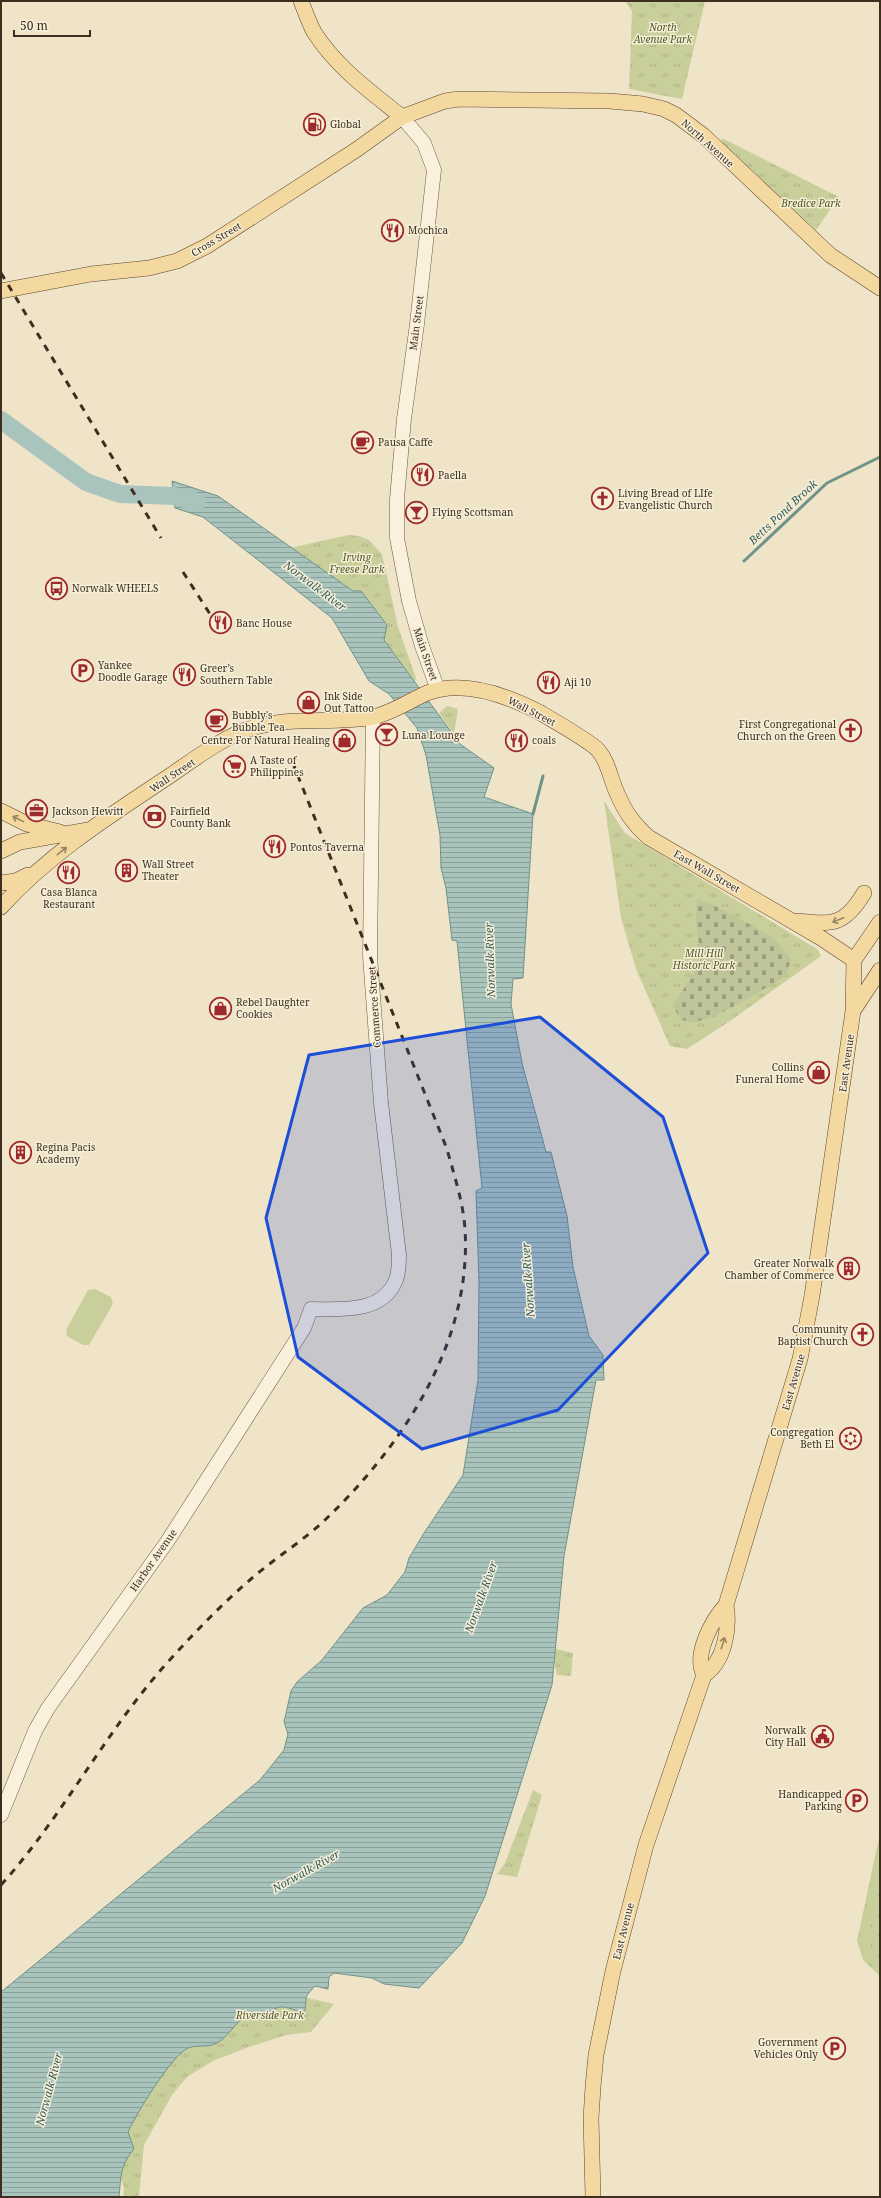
<svg xmlns="http://www.w3.org/2000/svg" width="881" height="2198" font-family="'Noto Serif',serif">
  <defs>
    <pattern id="grass-tufts" width="24" height="20" patternUnits="userSpaceOnUse"><rect width="24" height="20" fill="#c9cf9b"/><path d="M3 7l-1-3M5 7V3M7 7l1-3M15 17l-1-3M17 17v-4M19 17l1-3" fill="none" stroke="#aeb285"/></pattern>
    <pattern id="cemetery-stones" width="16" height="16" patternUnits="userSpaceOnUse"><rect width="16" height="16" fill="#bfc49a"/><path d="M2 7V4a2 2 0 0 1 4 0v3zM10 15v-3a2 2 0 0 1 4 0v3z" fill="#9ca07d"/></pattern>
    <pattern id="water-rules" width="6" height="5" patternUnits="userSpaceOnUse"><rect width="6" height="5" fill="#a9c4bc"/><path d="M0 2.5h6" fill="none" stroke="#8ba098"/></pattern>
  </defs>
  <rect width="100%" height="100%" fill="#f0e4c8"/>
  <path fill="url(#grass-tufts)" d="M 625,1 L 705,1 L 682,99 L 629,89 L 632,11 Z
    M 722,138 L 839,197 L 816,230 L 726,147 L 721,142 Z
    M 348,535 L 359,536 L 369,540 L 382,554 L 398,627 L 416,678 L 414,683 L 384,640 L 387,625 L 361,591 L 354,591 L 290,548 Z
    M 447,706 L 458,709 L 454,734 L 439,713 Z
    M 604,801 L 625,833 L 817,949 L 821,956 L 730,1021 L 687,1049 L 670,1046 L 636,969 L 621,918 Z
    M 551,1648 L 573,1653 L 571,1676 L 557,1675 Z
    M 533,1790 L 542,1795 L 517,1877 L 497,1874 L 505,1863 Z
    M 880,1833 L 880,1976 L 863,1960 L 857,1941 Z
    M 264,1988 L 334,2004 L 311,2032 L 286,2035 L 249,2047 L 213,2061 L 187,2077 L 172,2095 L 144,2145 L 139,2197 L 123,2197 L 124,2188 L 116,2165 L 125,2125 L 187,2037 Z"/>
  <path fill="url(#cemetery-stones)" d="M 697,899 L 718,907 L 772,937 L 791,959 L 786,976 C 766,987 711,1024 689,1022 C 679,1021 676,1012 673,1005 L 693,975 L 701,958 L 696,925 Z"/>
  <path fill="#c9cf9b" d="M 95,1289 L 111,1297 L 113,1304 L 89,1345 L 83,1345 L 67,1336 L 66,1330 L 88,1290 Z
    M 880,1840 L 880,1880 L 869,1935 L 871,1950 L 880,1964 L 880,1974 L 864,1952 L 861,1939 Z"/>
  <path fill="url(#water-rules)" stroke="#6f938a" d="M 172,481 L 218,496 L 353,591 L 361,591 L 387,625 L 384,640 L 460,744 L 494,768 L 484,797 L 533,814 L 523,978 L 513,979 L 511,1004 L 522,1063 L 546,1152 L 551,1152 L 567,1216 L 573,1267 L 589,1336 L 603,1355 L 604,1380 L 596,1380 L 564,1556 L 552,1685 L 485,1896 L 462,1943 L 419,1988 L 384,1984 L 372,1978 L 334,1973 L 329,1977 L 328,1989 L 315,1986 C 303,1999 307,1996 305,2011 L 301,2013 C 287,2007 283,2004 270,2011 C 264,2014 256,2011 249,2014 C 237,2020 230,2034 220,2041 C 210,2049 198,2044 188,2048 C 172,2055 136,2114 128,2132 L 134,2149 C 120,2165 121,2177 119,2197 L 1,2197 L 1,1992 L 260,1780 L 284,1750 L 288,1734 L 284,1722 L 291,1691 L 297,1682 L 322,1660 L 363,1608 L 387,1595 L 405,1572 L 409,1558 L 424,1533 L 463,1475 L 478,1380 L 479,1283 L 476,1191 L 482,1188 L 457,941 L 452,940 L 446,888 L 441,868 L 440,835 L 426,755 L 417,728 L 389,694 L 369,681 L 332,618 L 203,517 L 175,508 Z"/>
  <g fill="none" stroke-linecap="round" stroke-linejoin="round">
    <path stroke="#6f938a" stroke-width="3" d="M 744,561 L 827,483 L 880,457
      M 533,814 L 543,776"/>
    <path stroke="#a9c4bc" stroke-width="18" d="M 1,420 L 86,482 L 120,494 L 174,496 L 197,502"/>
    <defs>
      <path id="secondary" d="M 402,117 L 424,143 L 434,170 L 417,324 L 404,419 L 397,499 L 397,538 L 409,601 L 422,646 L 438,690
        M 1,1815 L 35,1731 L 48,1708 L 167,1542 L 304,1328 L 311,1309 C 341,1309 382,1314 396,1280 C 399,1272 399,1263 399,1255 L 381,1103 L 370,956 L 373,717"/>
      <path id="primary" d="M 301,1 C 305,11 309,23 314,32 C 337,68 370,91 402,117
        M 1,291 L 91,274 L 149,268 L 177,261 L 207,246 L 356,150 L 402,117 L 445,101 L 459,99 L 610,101 L 643,104 L 664,109 L 676,115 L 704,136 L 830,255 L 880,288
        M 1,811 L 27,824 L 60,832
        M 1,851 L 20,842 L 88,830
        M 1,883 L 16,881 L 28,875
        M 1,907 C 50,853 111,815 171,775 C 193,760 226,735 252,728 C 290,716 333,724 373,717 C 392,713 409,701 427,693 C 463,679 506,695 539,712 C 551,719 591,742 598,750 C 609,763 610,778 617,793 C 625,812 633,823 648,837 L 821,938 L 854,960
        M 798,921 C 833,925 845,925 864,893
        M 853,1011 L 880,970
        M 704,1675 C 693,1655 712,1620 726,1605 L 800,1359 L 812,1296 L 853,1011 L 854,960 L 880,922
        M 593,2197 L 591,2118 L 593,2087 L 596,2055 L 613,1971 L 646,1845 L 704,1675 C 725,1662 730,1627 726,1605"/>
    </defs>
    <use href="#secondary" stroke="#6f573f" stroke-width="15"/>
    <use href="#primary" stroke="#5b4430" stroke-width="16"/>
    <use href="#secondary" stroke="#faf1dc" stroke-width="14"/>
    <use href="#primary" stroke="#f3d9a0" stroke-width="15"/>
    <path stroke="#3d2e20" stroke-width="3" stroke-dasharray="7 7" stroke-linecap="butt" d="M 1,273 L 161,538
      M 183,572 L 210,614
      M 1,1885 C 63,1816 105,1732 167,1663 C 194,1633 221,1605 251,1579 C 275,1558 303,1541 326,1519 C 404,1444 472,1341 465,1229 C 463,1201 454,1175 447,1149 L 294,766"/>
  </g>
  <defs><path id="oneway-shaft" d="M-6 0H5M1.5-3L5.5 0L1.5 3" fill="none" stroke-width="1.6" stroke-linecap="round" stroke-linejoin="round"/></defs>
  <g stroke="#988460">
    <use href="#oneway-shaft" transform="translate(18 819) rotate(-154)"/>
    <use href="#oneway-shaft" transform="translate(62 851) rotate(-38)"/>
    <use href="#oneway-shaft" transform="translate(838 920) rotate(158)"/>
    <use href="#oneway-shaft" transform="translate(723 1643) rotate(-73)"/>
  </g>
  <path fill="#1d4ed8" fill-opacity="0.2" stroke="#1d4ed8" stroke-width="3" stroke-linejoin="round" d="M 540,1017 L 663,1117 L 708,1253 L 558,1410 L 422,1449 L 298,1357 L 266,1218 L 309,1055 Z"/>
  <defs>
    <symbol id="fuel-ring" viewBox="-11 -11 22 22"><circle r="9.5" fill="#f7eed8" stroke="#9e2a2b" stroke-width="1.5"/><path d="M-5.5-6h7V0h2V4h1.3V-2.5L3-4.5l.8-.8L6-3V5H2.5V1h-1V6h-7ZM-4.2-4.7v3.2H.2V-4.7Z" fill="#9e2a2b"/></symbol>
    <symbol id="restaurant-ring" viewBox="-11 -11 22 22"><circle r="9.5" fill="#f7eed8" stroke="#9e2a2b" stroke-width="1.5"/><path d="M-5-6h1v4h1v-4h1v4h1v-4h1v5L-1.5 .5V6h-2V.5L-5-1ZM5-6V6H3V1.5H1.5Q1.5-4 5-6Z" fill="#9e2a2b"/></symbol>
    <symbol id="cafe-ring" viewBox="-11 -11 22 22"><circle r="9.5" fill="#f7eed8" stroke="#9e2a2b" stroke-width="1.5"/><path d="M-5.5-4.5H6V0H3Q3 3.5 0 3.5H-2.5Q-5.5 3.5-5.5 0ZM3-3.2v2h1.7v-2ZM-6 4.5H4V6H-6Z" fill="#9e2a2b"/></symbol>
    <symbol id="church-ring" viewBox="-11 -11 22 22"><circle r="9.5" fill="#f7eed8" stroke="#9e2a2b" stroke-width="1.5"/><path d="M-1.2-6h2.4v3.5h3.3v2.4h-3.3V6h-2.4V-.1h-3.3v-2.4h3.3Z" fill="#9e2a2b"/></symbol>
    <symbol id="bar-ring" viewBox="-11 -11 22 22"><circle r="9.5" fill="#f7eed8" stroke="#9e2a2b" stroke-width="1.5"/><path d="M-6-5H6L.8 .8V4.5H3.5V6h-7V4.5H-.8V.8Z" fill="#9e2a2b"/></symbol>
    <symbol id="bus-ring" viewBox="-11 -11 22 22"><circle r="9.5" fill="#f7eed8" stroke="#9e2a2b" stroke-width="1.5"/><path d="M-5-6H5V4H4V6H2V4H-2V6H-4V4H-5ZM-3.5-4V0h7V-4ZM-3.5 1.2v1.5H-2V1.2ZM2 1.2v1.5H3.5V1.2Z" fill="#9e2a2b"/></symbol>
    <symbol id="parking-ring" viewBox="-11 -11 22 22"><circle r="9.5" fill="#f7eed8" stroke="#9e2a2b" stroke-width="1.5"/><path d="M-3.5-5.5H1a3.5 3.5 0 0 1 0 7H-1V5.5H-3.5ZM-1-3.4V-.6H.8a1.4 1.4 0 0 0 0-2.8Z" fill="#9e2a2b"/></symbol>
    <symbol id="shop-ring" viewBox="-11 -11 22 22"><circle r="9.5" fill="#f7eed8" stroke="#9e2a2b" stroke-width="1.5"/><path d="M-5-2.5h2.3a2.7 3.5 0 0 1 5.4 0H5L5.5 6h-11ZM-1.5-2.5h3a1.5 2.3 0 0 0-3 0Z" fill="#9e2a2b"/></symbol>
    <symbol id="supermarket-ring" viewBox="-11 -11 22 22"><circle r="9.5" fill="#f7eed8" stroke="#9e2a2b" stroke-width="1.5"/><path d="M-6-5.5h2.5l.6 2H6L4.5 2H-2.5L-4.4-4H-6ZM-1.5 3.2a1.3 1.3 0 1 0 .1 0ZM3 3.2a1.3 1.3 0 1 0 .1 0Z" fill="#9e2a2b"/></symbol>
    <symbol id="office-ring" viewBox="-11 -11 22 22"><circle r="9.5" fill="#f7eed8" stroke="#9e2a2b" stroke-width="1.5"/><path d="M-6-3h4V-5.5h4V-3h4V5H-6ZM-1-4.5V-3h2v-1.5ZM-6 0V1H6V0Z" fill="#9e2a2b"/></symbol>
    <symbol id="bank-ring" viewBox="-11 -11 22 22"><circle r="9.5" fill="#f7eed8" stroke="#9e2a2b" stroke-width="1.5"/><path d="M-6-4H6V4H-6ZM0-2.3a2.3 2.3 0 1 0 0 4.6a2.3 2.3 0 1 0 0-4.6Z" fill="#9e2a2b"/></symbol>
    <symbol id="building-ring" viewBox="-11 -11 22 22"><circle r="9.5" fill="#f7eed8" stroke="#9e2a2b" stroke-width="1.5"/><path d="M-4-6H4V6H1V3H-1V6H-4ZM-2.5-4.3h1.7v1.8h-1.7ZM.8-4.3h1.7v1.8H.8ZM-2.5-1h1.7V.8h-1.7ZM.8-1h1.7V.8H.8Z" fill="#9e2a2b"/></symbol>
    <symbol id="synagogue-ring" viewBox="-11 -11 22 22"><circle r="9.5" fill="#f7eed8" stroke="#9e2a2b" stroke-width="1.5"/><path d="M0-6.5L5.6 3.2H-5.6ZM0 6.5L5.6-3.2H-5.6Z" fill="#9e2a2b"/></symbol>
    <symbol id="civic-ring" viewBox="-11 -11 22 22"><circle r="9.5" fill="#f7eed8" stroke="#9e2a2b" stroke-width="1.5"/><path d="M-.6-6.5H3V-4.5H.6V-3L4-1V1h2V6H-6V1h2V-1L-.6-3ZM-1.2 2.5V6h2.4V2.5Z" fill="#9e2a2b"/></symbol>
  </defs>
  <g fill-rule="evenodd">
    <use href="#fuel-ring" x="302" y="112" width="25" height="25"/>
    <use href="#restaurant-ring" x="380" y="218" width="25" height="25"/>
    <use href="#cafe-ring" x="350" y="430" width="25" height="25"/>
    <use href="#restaurant-ring" x="410" y="462" width="25" height="25"/>
    <use href="#church-ring" x="590" y="486" width="25" height="25"/>
    <use href="#bar-ring" x="404" y="500" width="25" height="25"/>
    <use href="#bus-ring" x="44" y="576" width="25" height="25"/>
    <use href="#restaurant-ring" x="208" y="610" width="25" height="25"/>
    <use href="#parking-ring" x="70" y="658" width="25" height="25"/>
    <use href="#restaurant-ring" x="172" y="662" width="25" height="25"/>
    <use href="#restaurant-ring" x="536" y="670" width="25" height="25"/>
    <use href="#shop-ring" x="296" y="690" width="25" height="25"/>
    <use href="#cafe-ring" x="204" y="708" width="25" height="25"/>
    <use href="#church-ring" x="838" y="718" width="25" height="25"/>
    <use href="#bar-ring" x="374" y="722" width="25" height="25"/>
    <use href="#shop-ring" x="332" y="728" width="25" height="25"/>
    <use href="#restaurant-ring" x="504" y="728" width="25" height="25"/>
    <use href="#supermarket-ring" x="222" y="754" width="25" height="25"/>
    <use href="#office-ring" x="24" y="798" width="25" height="25"/>
    <use href="#bank-ring" x="142" y="804" width="25" height="25"/>
    <use href="#restaurant-ring" x="262" y="834" width="25" height="25"/>
    <use href="#building-ring" x="114" y="858" width="25" height="25"/>
    <use href="#restaurant-ring" x="56" y="860" width="25" height="25"/>
    <use href="#shop-ring" x="208" y="996" width="25" height="25"/>
    <use href="#shop-ring" x="806" y="1060" width="25" height="25"/>
    <use href="#building-ring" x="8" y="1140" width="25" height="25"/>
    <use href="#building-ring" x="836" y="1256" width="25" height="25"/>
    <use href="#church-ring" x="850" y="1322" width="25" height="25"/>
    <use href="#synagogue-ring" x="838" y="1426" width="25" height="25"/>
    <use href="#civic-ring" x="810" y="1724" width="25" height="25"/>
    <use href="#parking-ring" x="844" y="1788" width="25" height="25"/>
    <use href="#parking-ring" x="822" y="2036" width="25" height="25"/>
  </g>
  <g text-anchor="middle" stroke-width="3" stroke-linejoin="round" paint-order="stroke">
    <g font-size="10" font-style="italic" fill="#4d5a26" stroke="#f7eed8">
      <text x="663" y="31">North<tspan x="663" dy="12">Avenue Park</tspan></text>
      <text x="811" y="207">Bredice Park</text>
      <text x="357" y="561">Irving<tspan x="357" dy="12">Freese Park</tspan></text>
      <text x="704" y="957">Mill Hill<tspan x="704" dy="12">Historic Park</tspan></text>
      <text x="270" y="2019">Riverside Park</text>
    </g>
    <g font-size="10" fill="#3d2e20" stroke="#f7eed8" text-anchor="start">
      <text x="330" y="128">Global</text>
      <text x="408" y="234">Mochica</text>
      <text x="378" y="446">Pausa Caffe</text>
      <text x="438" y="479">Paella</text>
      <text x="618" y="497">Living Bread of LIfe<tspan x="618" dy="12">Evangelistic Church</tspan></text>
      <text x="432" y="516">Flying Scottsman</text>
      <text x="72" y="592">Norwalk WHEELS</text>
      <text x="236" y="627">Banc House</text>
      <text x="98" y="669">Yankee<tspan x="98" dy="12">Doodle Garage</tspan></text>
      <text x="200" y="672">Greer’s<tspan x="200" dy="12">Southern Table</tspan></text>
      <text x="564" y="686">Aji 10</text>
      <text x="324" y="700">Ink Side<tspan x="324" dy="12">Out Tattoo</tspan></text>
      <text x="232" y="719">Bubbly's<tspan x="232" dy="12">Bubble Tea</tspan></text>
      <text x="836" y="728" text-anchor="end">First Congregational<tspan x="836" dy="12">Church on the Green</tspan></text>
      <text x="402" y="739">Luna Lounge</text>
      <text x="330" y="744" text-anchor="end">Centre For Natural Healing</text>
      <text x="532" y="744">coals</text>
      <text x="250" y="764">A Taste of<tspan x="250" dy="12">Philippines</tspan></text>
      <text x="52" y="815">Jackson Hewitt</text>
      <text x="170" y="815">Fairfield<tspan x="170" dy="12">County Bank</tspan></text>
      <text x="290" y="851">Pontos Taverna</text>
      <text x="142" y="868">Wall Street<tspan x="142" dy="12">Theater</tspan></text>
      <text x="69" y="896" text-anchor="middle">Casa Blanca<tspan x="69" dy="12">Restaurant</tspan></text>
      <text x="236" y="1006">Rebel Daughter<tspan x="236" dy="12">Cookies</tspan></text>
      <text x="804" y="1071" text-anchor="end">Collins<tspan x="804" dy="12">Funeral Home</tspan></text>
      <text x="36" y="1151">Regina Pacis<tspan x="36" dy="12">Academy</tspan></text>
      <text x="834" y="1267" text-anchor="end">Greater Norwalk<tspan x="834" dy="12">Chamber of Commerce</tspan></text>
      <text x="848" y="1333" text-anchor="end">Community<tspan x="848" dy="12">Baptist Church</tspan></text>
      <text x="834" y="1436" text-anchor="end">Congregation<tspan x="834" dy="12">Beth El</tspan></text>
      <text x="806" y="1734" text-anchor="end">Norwalk<tspan x="806" dy="12">City Hall</tspan></text>
      <text x="842" y="1798" text-anchor="end">Handicapped<tspan x="842" dy="12">Parking</tspan></text>
      <text x="818" y="2046" text-anchor="end">Government<tspan x="818" dy="12">Vehicles Only</tspan></text>
    </g>
    <g font-size="10" fill="#3d2e20" stroke="#f7eed8">
      <text transform="translate(708 143) rotate(42)" y="4">North Avenue</text>
      <text transform="translate(216 239) rotate(-31)" y="4">Cross Street</text>
      <text transform="translate(416 323) rotate(-83)" y="4">Main Street</text>
      <text transform="translate(426 654) rotate(71)" y="4">Main Street</text>
      <text transform="translate(532 711) rotate(27)" y="4">Wall Street</text>
      <text transform="translate(172 775) rotate(-34)" y="4">Wall Street</text>
      <text transform="translate(707 871) rotate(30)" y="4">East Wall Street</text>
      <text transform="translate(374 1007) rotate(-94)" y="4">Commerce Street</text>
      <text transform="translate(846 1063) rotate(-82)" y="4">East Avenue</text>
      <text transform="translate(793 1382) rotate(-74)" y="4">East Avenue</text>
      <text transform="translate(153 1560) rotate(-55)" y="4">Harbor Avenue</text>
      <text transform="translate(623 1931) rotate(-76)" y="4">East Avenue</text>
    </g>
    <g font-size="11" font-style="italic" fill="#2f5d5a" stroke="#f7eed8">
      <text transform="translate(783 512) rotate(-43)" y="4">Betts Pond Brook</text>
      <text transform="translate(315 586) rotate(37)" y="4">Norwalk River</text>
      <text transform="translate(490 960) rotate(-92)" y="4">Norwalk River</text>
      <text transform="translate(528 1280) rotate(-94)" y="4">Norwalk River</text>
      <text transform="translate(481 1597) rotate(-70)" y="4">Norwalk River</text>
      <text transform="translate(306 1871) rotate(-29)" y="4">Norwalk River</text>
      <text transform="translate(49 2089) rotate(-75)" y="4">Norwalk River</text>
    </g>
  </g>
  <rect width="881" height="2198" fill="none" stroke="#3d2e20" stroke-width="4"/>
  <path d="M14 30v6h76v-6" fill="none" stroke="#3d2e20" stroke-width="2"/>
  <text x="20" y="30" font-size="12" fill="#3d2e20" stroke="#f7eed8" stroke-width="3" paint-order="stroke">50 m</text>
</svg>
